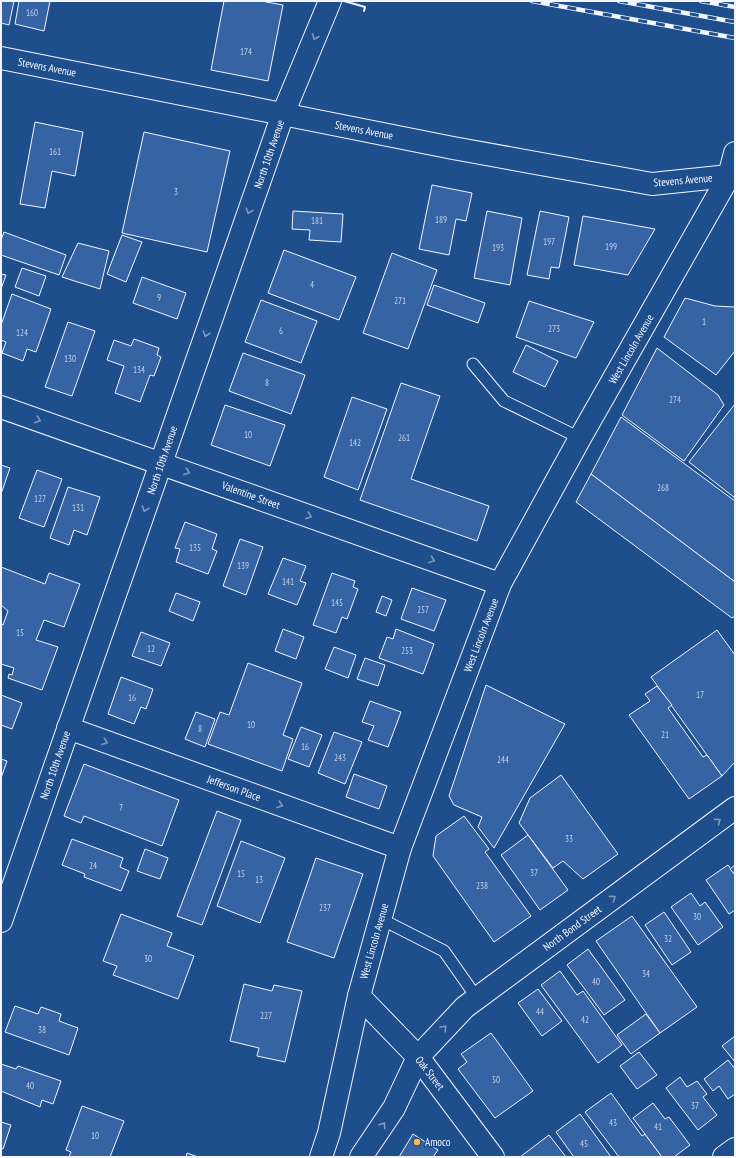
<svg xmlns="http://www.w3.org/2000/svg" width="736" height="1158" font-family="'PT Sans Narrow',sans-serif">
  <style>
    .building { fill: #3563a3; stroke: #f2f6ff }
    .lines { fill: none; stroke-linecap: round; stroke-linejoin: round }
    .service-casing { stroke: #f2f6ff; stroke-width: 13 }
    .minor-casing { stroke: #f2f6ff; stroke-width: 24 }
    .tertiary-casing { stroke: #f2f6ff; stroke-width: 24 }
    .primary-casing { stroke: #f2f6ff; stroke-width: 24 }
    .service { stroke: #1f4e8c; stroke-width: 11 }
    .minor { stroke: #1f4e8c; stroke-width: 22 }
    .tertiary { stroke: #1f4e8c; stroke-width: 22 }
    .primary { stroke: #1f4e8c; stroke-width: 22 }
    .rail-casing { stroke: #f2f6ff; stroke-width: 4.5 }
    .rail { stroke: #1f4e8c; stroke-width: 3; stroke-dasharray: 9; stroke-linecap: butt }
    .wall { stroke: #f2f6ff; stroke-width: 2 }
    .oneway { stroke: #7e9ac0 }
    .poi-dot { fill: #ffb74d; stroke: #1f4e8c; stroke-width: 1.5 }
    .labels { text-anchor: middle; stroke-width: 3; stroke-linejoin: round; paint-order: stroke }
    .number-label { font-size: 9px; fill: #c3d1e8 }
    .street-label { font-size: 11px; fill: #f2f6ff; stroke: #1f4e8c }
    .poi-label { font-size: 11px; fill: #f2f6ff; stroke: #1f4e8c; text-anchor: start }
  </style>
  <rect width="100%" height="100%" fill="#1f4e8c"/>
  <g class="building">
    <path d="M1,1H14L9,25L1,23Z"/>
    <path d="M19,1H50L44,31L15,24Z"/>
    <path d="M224,1H261L283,5L268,81L211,70Z"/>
    <path d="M35,122L83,132L75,176L52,171L45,208L20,204Z"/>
    <path d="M144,132L230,151L207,252L122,233Z"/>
    <path d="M432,185L472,193L466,221L456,219L449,255L419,249Z"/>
    <path d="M293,211L343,214L341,242L309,240L310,230L292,229Z"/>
    <path d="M487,211L522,218L510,285L474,278Z"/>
    <path d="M540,211L569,217L559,268L551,267L549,279L527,275Z"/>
    <path d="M583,216L655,229L628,275L574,265Z"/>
    <path d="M4,232L66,255L59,275L1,255V240Z"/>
    <path d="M122,235L142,242L126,282L107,274Z"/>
    <path d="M78,243L109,251L100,289L62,277Z"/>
    <path d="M284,250L356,277L339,320L268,293Z"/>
    <path d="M392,253L437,270L408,349L363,333Z"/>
    <path d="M22,268L46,276L39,296L15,287Z"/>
    <path d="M1,274L6,275L1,289Z"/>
    <path d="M142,277L186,293L177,319L133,303Z"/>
    <path d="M434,285L485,303L478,323L427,305Z"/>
    <path d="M12,294L51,309L36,352L27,349L23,361L2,353L6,342L1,340V325Z"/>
    <path d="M685,298L715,306L735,307V351L716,375L664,337Z"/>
    <path d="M261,300L317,321L301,363L245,342Z"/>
    <path d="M529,301L594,322L576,358L516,337Z"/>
    <path d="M68,322L95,331L72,396L45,387Z"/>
    <path d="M134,339L159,348L157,355L161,357L154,376L150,375L140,402L115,393L124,366L107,360L114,340L131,346Z"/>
    <path d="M526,345L558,361L545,387L513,372Z"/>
    <path d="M657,348L718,395L724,405L684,461L622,415Z"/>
    <path d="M243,353L305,375L291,414L229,391Z"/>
    <path d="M401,383L440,396L411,479L489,506L477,541L360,500Z"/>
    <path d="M352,397L387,409L358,490L324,477Z"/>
    <path d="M735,404V498L689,462Z"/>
    <path d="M225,405L285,425L270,466L211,445Z"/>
    <path d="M621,417L735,501V582L591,474Z"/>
    <path d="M1,465L10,468L1,494Z"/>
    <path d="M37,470L62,479L44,527L19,518Z"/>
    <path d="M591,474L735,582V616L732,618L576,502Z"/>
    <path d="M68,487L100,497L87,535L74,530L69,545L50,538Z"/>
    <path d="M185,522L217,534L212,549L217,551L208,574L176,562L180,549L175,548Z"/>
    <path d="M240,539L263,547L246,595L223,586Z"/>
    <path d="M283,558L306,566L300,581L306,583L297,605L268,594Z"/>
    <path d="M1,567L45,584L49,573L80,584L64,627L44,620L36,640L58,647L42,690L8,678L9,674L12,675L14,668L1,664V624L3,625L8,611L1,605Z"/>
    <path d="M332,573L355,581L353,587L358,589L347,619L342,617L336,633L313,625Z"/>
    <path d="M412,588L446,600L434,631L401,619Z"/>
    <path d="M176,593L200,602L193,621L169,611Z"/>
    <path d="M382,596L392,600L386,616L376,612Z"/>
    <path d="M283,629L304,637L296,659L275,651Z"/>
    <path d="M396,629L434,644L423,674L379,658L387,637L393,639Z"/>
    <path d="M717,630L735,655V762L722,776L651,677Z"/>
    <path d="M141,632L170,643L161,666L132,656Z"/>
    <path d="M334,647L356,655L348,678L325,669Z"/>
    <path d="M365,658L385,665L378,686L357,679Z"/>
    <path d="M248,663L302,683L283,735L293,739L282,771L208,744L220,712L229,715Z"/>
    <path d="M121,677L153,689L146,709L141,707L134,724L108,714Z"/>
    <path d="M486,685L565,724L494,848L478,827L482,817L454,805L449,796Z"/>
    <path d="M657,686L672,705L668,708L703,757L707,755L722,776L689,799L629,715L650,701L645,694Z"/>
    <path d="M1,695L22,703L12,729L1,725Z"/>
    <path d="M370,701L401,712L388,747L368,740L374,726L362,722Z"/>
    <path d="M196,712L215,719L205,747L185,739Z"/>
    <path d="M301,727L322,735L309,767L288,759Z"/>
    <path d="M334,732L362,742L345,784L318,773Z"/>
    <path d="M1,759L7,761L1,778Z"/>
    <path d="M84,764L179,800L162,846L84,816L81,823L64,816Z"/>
    <path d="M354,774L387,786L379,809L346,797Z"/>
    <path d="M561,775L618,854L583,879L563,861L553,868L519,823L530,798Z"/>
    <path d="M217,811L241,820L202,925L177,916Z"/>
    <path d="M464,816L489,849L485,852L531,916L494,942L433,856L436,836Z"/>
    <path d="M528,835L568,890L540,910L501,855Z"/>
    <path d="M72,839L123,858L120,867L129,871L121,891L84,877L85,874L62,865Z"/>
    <path d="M241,841L285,858L260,923L217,906Z"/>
    <path d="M145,849L168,858L160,879L137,871Z"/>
    <path d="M316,858L363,874L334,958L287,942Z"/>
    <path d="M728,865L735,875V910L729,914L706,880Z"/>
    <path d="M735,865V875L730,869Z"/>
    <path d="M691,893L700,906L705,902L723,927L698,945L671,907Z"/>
    <path d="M664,912L691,952L672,965L645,925Z"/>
    <path d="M121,914L172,933L167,946L194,956L178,999L113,975L117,966L103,961Z"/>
    <path d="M632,916L697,1007L660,1033L596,941Z"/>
    <path d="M588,949L625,1000L604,1015L567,965Z"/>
    <path d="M560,971L577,995L583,991L622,1045L598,1063L541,985Z"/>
    <path d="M244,984L272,991L274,985L302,991L285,1062L257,1056L259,1048L230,1041Z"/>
    <path d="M538,989L562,1021L542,1036L518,1003Z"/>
    <path d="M15,1006L38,1014L41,1007L61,1014L59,1021L78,1028L69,1055L5,1032Z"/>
    <path d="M646,1014L660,1033L631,1054L617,1035Z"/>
    <path d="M491,1033L533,1091L495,1118L458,1069L467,1062L461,1054Z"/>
    <path d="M735,1036V1062L722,1046Z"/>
    <path d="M639,1052L657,1075L637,1089L620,1066Z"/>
    <path d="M728,1060L735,1069V1094L728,1099L719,1086L713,1091L704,1079Z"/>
    <path d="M1,1064L16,1069L18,1066L61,1081L53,1104L42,1100L40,1107L1,1091Z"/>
    <path d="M680,1077L687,1087L697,1081L707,1094L703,1097L717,1115L698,1130L666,1088Z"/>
    <path d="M611,1093L642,1136L645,1134L662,1157H619L585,1112Z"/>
    <path d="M653,1103L665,1119L669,1117L690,1145L674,1157H662L633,1118Z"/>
    <path d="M82,1106L124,1121L110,1157H69L71,1152L66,1150Z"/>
    <path d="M580,1114L611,1157H574L556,1132Z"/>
    <path d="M1,1122L11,1125L3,1149L1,1148Z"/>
    <path d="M413,1134L438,1150L433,1157H399Z"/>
    <path d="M549,1135L566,1157H520Z"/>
    <path d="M187,1153L198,1157H186Z"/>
  </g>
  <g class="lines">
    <defs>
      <g id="service">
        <path d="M473,364L504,401L580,438"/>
        <path d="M381,919L444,951L477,998"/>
      </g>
      <g id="minor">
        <path d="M1,58L453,148L652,184L729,176"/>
        <path d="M1,407L500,584"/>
        <path d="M68,728L400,848"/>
        <path d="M1,921L283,114L330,1"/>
        <path d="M361,1157L394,1108L418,1057L465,1007L735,808"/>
        <path d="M724,1157L735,1149"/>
      </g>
      <path id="tertiary" d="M359,996L418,1057L493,1157"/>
      <path id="primary" d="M321,1157L329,1133L359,996L400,848L500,584L580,438L729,176L735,153"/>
    </defs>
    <use href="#service" class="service-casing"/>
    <use href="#minor" class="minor-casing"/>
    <use href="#tertiary" class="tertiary-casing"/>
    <use href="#primary" class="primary-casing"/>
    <use href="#service" class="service"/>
    <use href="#minor" class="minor"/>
    <use href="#tertiary" class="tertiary"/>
    <use href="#primary" class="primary"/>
    <defs>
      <g id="rail">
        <path d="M532,1L735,38"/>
        <path d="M619,1L735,22"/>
        <path d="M701,1L735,7"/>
      </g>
    </defs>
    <use href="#rail" class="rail-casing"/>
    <use href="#rail" class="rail"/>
    <path class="wall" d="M344,1L365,7L364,11"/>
  </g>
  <defs><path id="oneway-chevron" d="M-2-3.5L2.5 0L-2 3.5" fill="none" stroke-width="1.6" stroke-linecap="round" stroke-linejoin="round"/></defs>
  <g class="oneway">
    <use href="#oneway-chevron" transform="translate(315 37) rotate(113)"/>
    <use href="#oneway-chevron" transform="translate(249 211) rotate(109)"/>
    <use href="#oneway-chevron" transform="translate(206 334) rotate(109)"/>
    <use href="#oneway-chevron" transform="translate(38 420) rotate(20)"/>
    <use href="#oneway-chevron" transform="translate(187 472) rotate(20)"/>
    <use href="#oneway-chevron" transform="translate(145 509) rotate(109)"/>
    <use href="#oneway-chevron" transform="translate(309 516) rotate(20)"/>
    <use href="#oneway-chevron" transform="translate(432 560) rotate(20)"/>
    <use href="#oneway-chevron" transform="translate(105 742) rotate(20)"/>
    <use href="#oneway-chevron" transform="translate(280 805) rotate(20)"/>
    <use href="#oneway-chevron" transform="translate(718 821) rotate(-36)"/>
    <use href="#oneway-chevron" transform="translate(613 898) rotate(-36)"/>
    <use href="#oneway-chevron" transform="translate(444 1028) rotate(-47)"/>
    <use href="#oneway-chevron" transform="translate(383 1125) rotate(-56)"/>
  </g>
  <circle class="poi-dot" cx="417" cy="1142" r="4"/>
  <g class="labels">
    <g class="number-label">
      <text x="32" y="16">160</text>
      <text x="246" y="55">174</text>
      <text x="55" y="155">161</text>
      <text x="176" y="195">3</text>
      <text x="441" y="223">189</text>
      <text x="317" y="224">181</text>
      <text x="549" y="245">197</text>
      <text x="611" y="250">199</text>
      <text x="498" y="251">193</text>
      <text x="312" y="288">4</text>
      <text x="159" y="301">9</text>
      <text x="400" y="304">271</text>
      <text x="704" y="325">1</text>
      <text x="554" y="332">273</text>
      <text x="281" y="334">6</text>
      <text x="22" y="336">124</text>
      <text x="70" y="362">130</text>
      <text x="139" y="373">134</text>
      <text x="267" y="386">8</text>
      <text x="675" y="403">274</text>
      <text x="248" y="438">10</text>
      <text x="404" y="441">261</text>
      <text x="355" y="446">142</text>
      <text x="663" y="491">268</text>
      <text x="40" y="502">127</text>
      <text x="78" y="511">131</text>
      <text x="195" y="551">135</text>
      <text x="243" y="569">139</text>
      <text x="288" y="585">141</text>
      <text x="337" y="606">145</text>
      <text x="423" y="613">257</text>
      <text x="20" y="636">15</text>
      <text x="151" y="652">12</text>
      <text x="407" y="654">253</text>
      <text x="700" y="698">17</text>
      <text x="132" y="701">16</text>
      <text x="251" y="728">10</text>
      <text x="200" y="732">8</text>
      <text x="665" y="738">21</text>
      <text x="305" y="750">16</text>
      <text x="340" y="761">243</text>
      <text x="503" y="763">244</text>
      <text x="121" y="811">7</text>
      <text x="569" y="842">33</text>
      <text x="93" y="869">24</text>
      <text x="534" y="876">37</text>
      <text x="241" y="877">15</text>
      <text x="259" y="883">13</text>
      <text x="482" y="889">238</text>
      <text x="325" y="911">237</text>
      <text x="697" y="920">30</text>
      <text x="668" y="942">32</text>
      <text x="148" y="962">30</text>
      <text x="646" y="977">34</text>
      <text x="596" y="985">40</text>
      <text x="540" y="1015">44</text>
      <text x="266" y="1019">227</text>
      <text x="585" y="1023">42</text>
      <text x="42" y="1033">38</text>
      <text x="496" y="1083">50</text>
      <text x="30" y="1089">40</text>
      <text x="695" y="1109">37</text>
      <text x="613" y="1126">43</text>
      <text x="658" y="1130">41</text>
      <text x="95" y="1139">10</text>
      <text x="584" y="1147">45</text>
    </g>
    <g class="street-label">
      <text transform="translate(47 67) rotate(11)" y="4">Stevens Avenue</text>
      <text transform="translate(364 130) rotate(11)" y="4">Stevens Avenue</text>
      <text transform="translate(269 154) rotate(-71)" y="4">North 10th Avenue</text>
      <text transform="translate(683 180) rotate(-5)" y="4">Stevens Avenue</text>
      <text transform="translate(631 349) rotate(-60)" y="4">West Lincoln Avenue</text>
      <text transform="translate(162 460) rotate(-71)" y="4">North 10th Avenue</text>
      <text transform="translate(251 495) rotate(20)" y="4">Valentine Street</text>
      <text transform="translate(481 635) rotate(-69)" y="4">West Lincoln Avenue</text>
      <text transform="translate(55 765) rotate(-71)" y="4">North 10th Avenue</text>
      <text transform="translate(234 788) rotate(20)" y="4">Jefferson Place</text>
      <text transform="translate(572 928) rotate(-36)" y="4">North Bond Street</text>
      <text transform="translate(374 941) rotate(-74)" y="4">West Lincoln Avenue</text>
      <text transform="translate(430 1073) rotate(52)" y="4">Oak Street</text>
    </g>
    <g class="poi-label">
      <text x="425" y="1146">Amoco</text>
    </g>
  </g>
  <rect width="736" height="1158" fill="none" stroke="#f2f6ff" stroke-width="4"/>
</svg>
